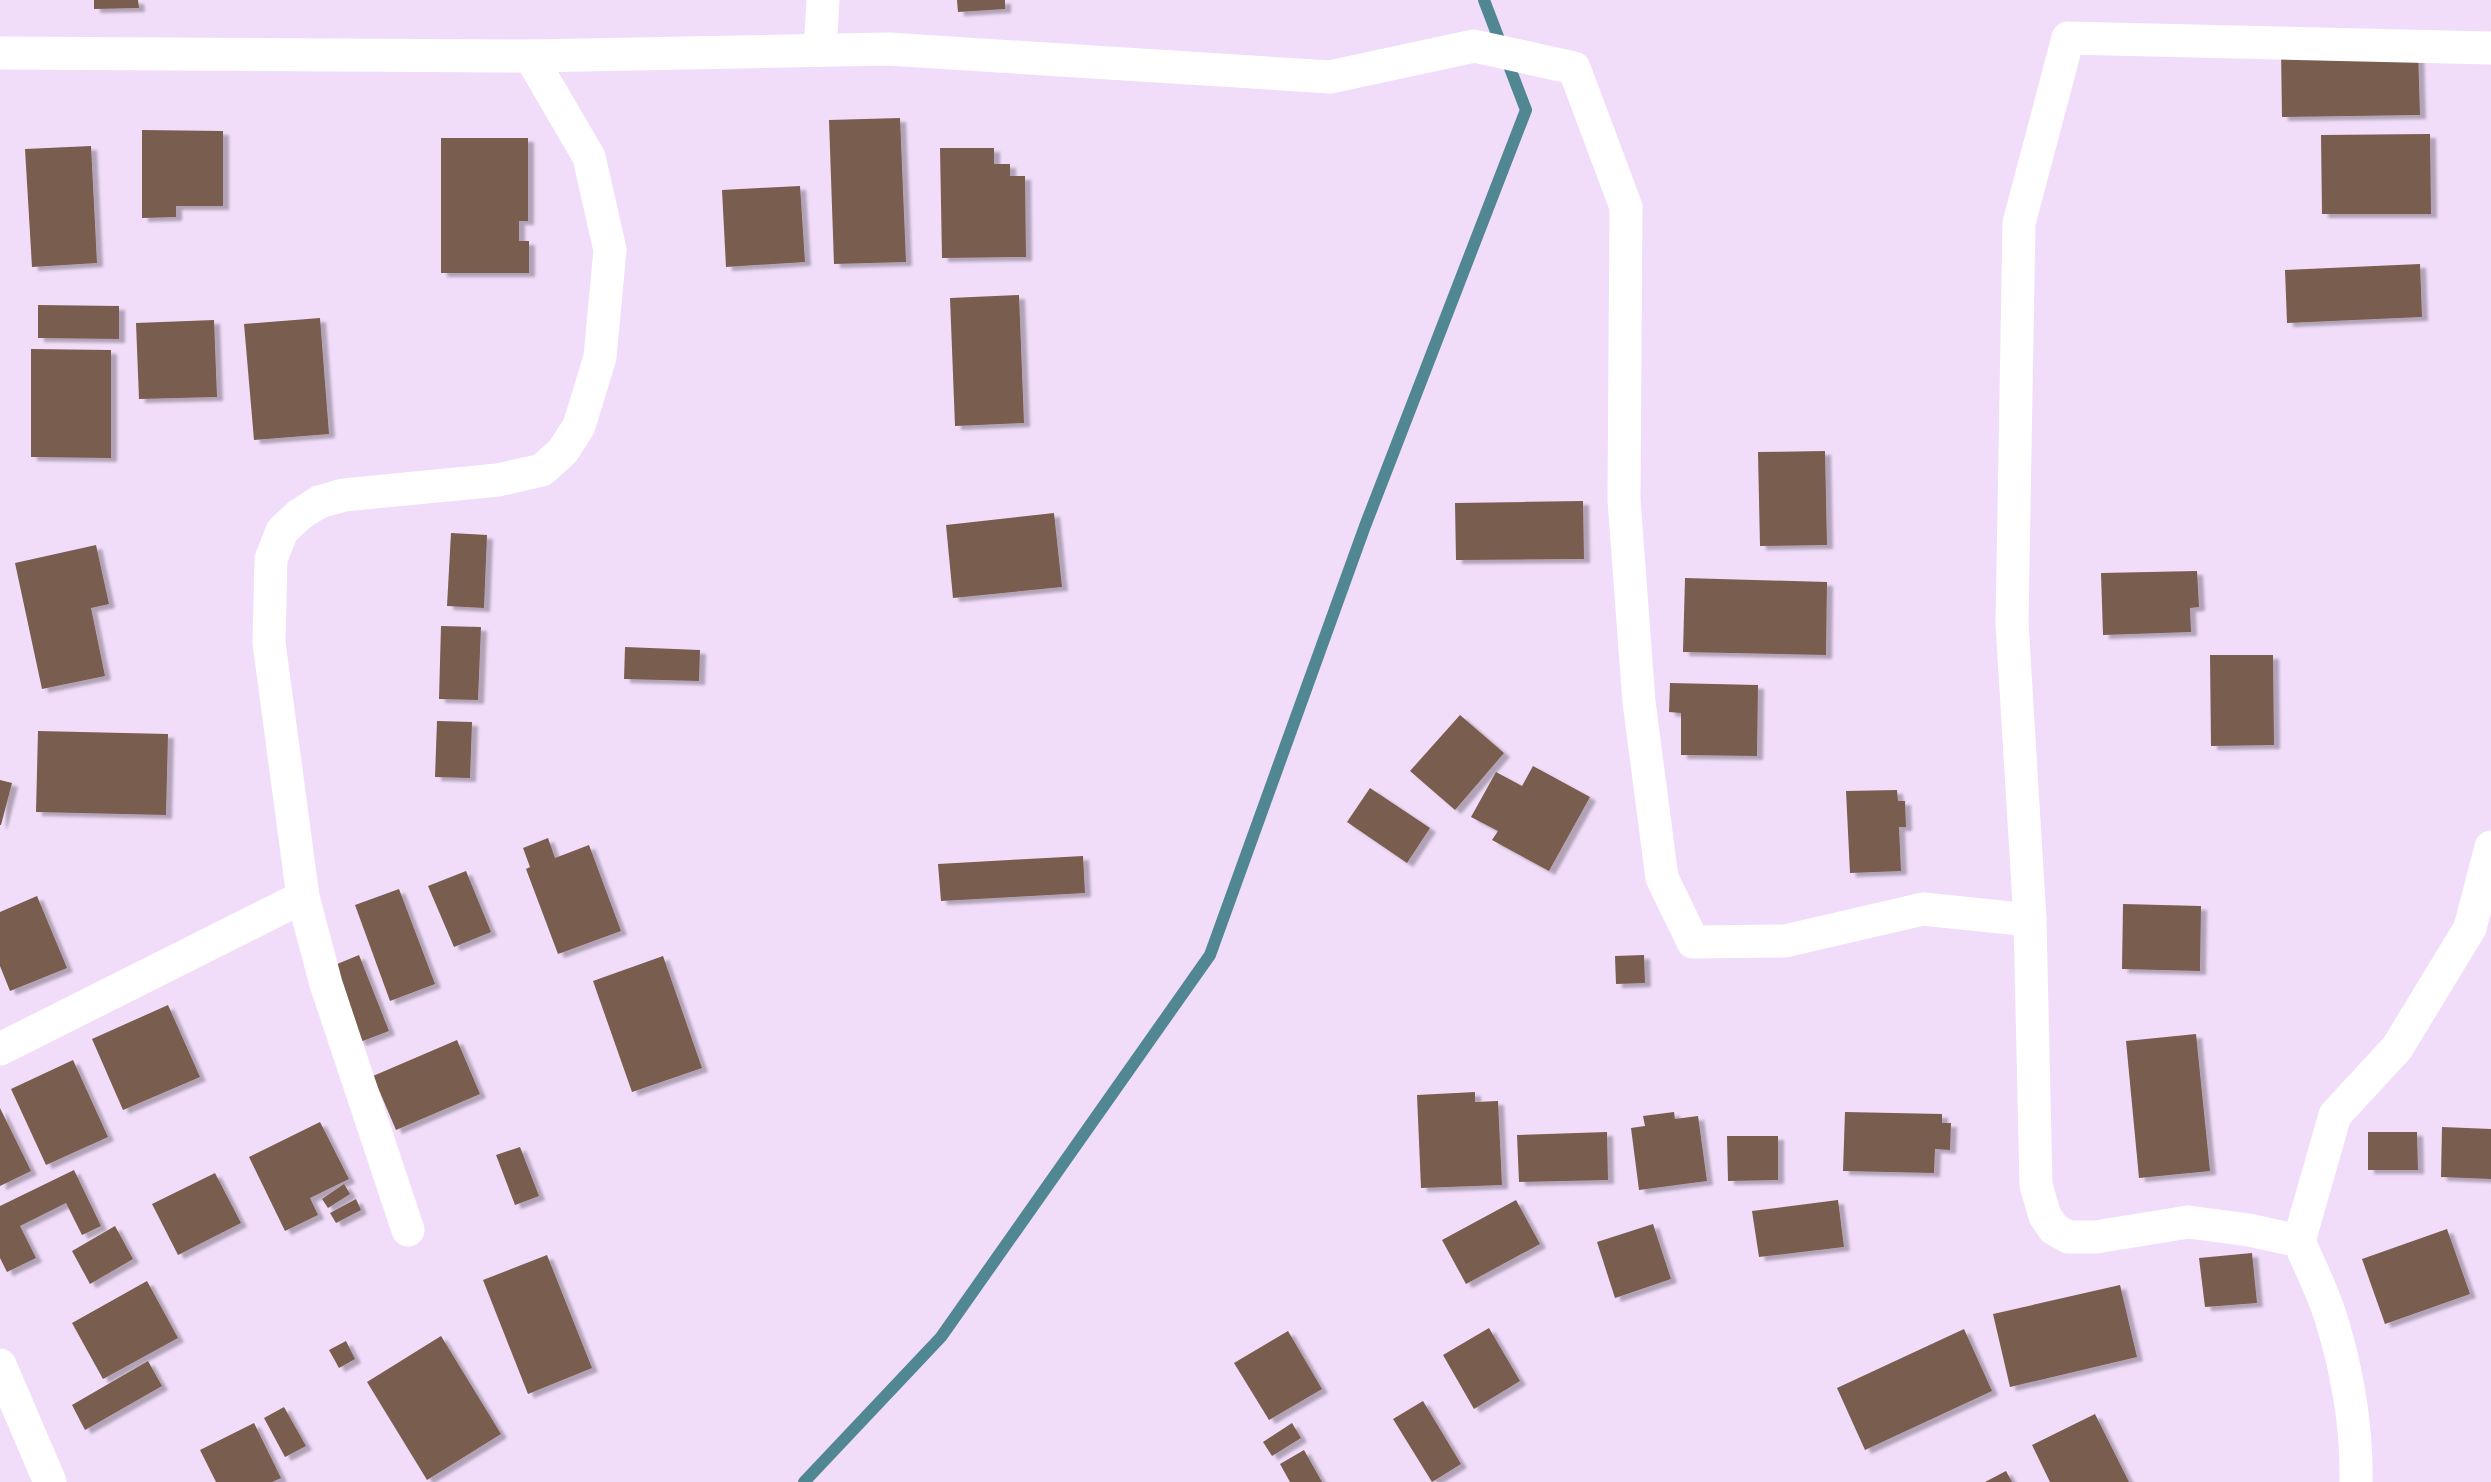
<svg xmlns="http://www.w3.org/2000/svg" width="2491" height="1482" font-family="'IBM Plex Serif',serif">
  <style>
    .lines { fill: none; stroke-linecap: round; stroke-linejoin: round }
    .stream { stroke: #508793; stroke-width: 12 }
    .building { fill: #795d4f; filter: url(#shadow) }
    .minor { stroke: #fff; stroke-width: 33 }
  </style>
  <defs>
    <filter id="shadow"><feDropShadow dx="6" dy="4" stdDeviation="1.5" flood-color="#0004"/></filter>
  </defs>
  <rect width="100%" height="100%" fill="#f1ddf9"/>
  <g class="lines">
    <path class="stream" d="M804,1482L941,1337L1210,955L1365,526L1526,110L1484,0"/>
  </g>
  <g class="building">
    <path d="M94,0H138L139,8L94,9Z"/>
    <path d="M957,0H1005V9L958,12Z"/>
    <path d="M2418,48L2420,115L2282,117L2281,51Z"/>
    <path d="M900,118L906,262L834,264L829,120Z"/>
    <path d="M142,130L223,131V206H176V217L142,218Z"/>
    <path d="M2430,134L2431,214H2322L2321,135Z"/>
    <path d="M441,138H528V221H519V241H529V273H441Z"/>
    <path d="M91,146L97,263L32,267L25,149Z"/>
    <path d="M940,148H994V164H1010V176H1025L1026,257L942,258Z"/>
    <path d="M800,186L805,262L726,267L722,190Z"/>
    <path d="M2420,264L2422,317L2287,323L2285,270Z"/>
    <path d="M1019,295L1024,423L955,426L950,298Z"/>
    <path d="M38,305L119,306V339L38,338Z"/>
    <path d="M320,318L329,434L254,440L244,324Z"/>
    <path d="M214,320L217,397L139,399L136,323Z"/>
    <path d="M31,349L111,350V458L31,457Z"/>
    <path d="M1825,451L1827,545L1760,546L1758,452Z"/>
    <path d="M1583,501L1584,559L1456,560L1455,503Z"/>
    <path d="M1054,513L1062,587L953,598L946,525Z"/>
    <path d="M451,533L487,535L484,608L447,606Z"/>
    <path d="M96,545L109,604L91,608L105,676L42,689L15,563Z"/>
    <path d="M2197,571L2199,607L2190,608L2191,632L2103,635L2101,573Z"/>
    <path d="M1685,578L1827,582L1826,655L1683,652Z"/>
    <path d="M441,626L481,627L478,700L439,699Z"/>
    <path d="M625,647L700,650L699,681L624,679Z"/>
    <path d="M2210,655H2273L2274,745L2211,746Z"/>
    <path d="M1670,683L1758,685L1757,756L1681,755V713L1669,712Z"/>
    <path d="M1460,715L1504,753L1455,810L1410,771Z"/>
    <path d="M437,721L472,722L470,778L435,777Z"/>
    <path d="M38,731L168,734L166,815L36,812Z"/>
    <path d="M1533,766L1590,797L1549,871L1492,840L1498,831L1471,817L1496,772L1522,786Z"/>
    <path d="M0,780L12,783L1,825H0Z"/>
    <path d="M1370,788L1430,828L1407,863L1347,822Z"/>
    <path d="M1897,790L1898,801H1905L1906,827H1899L1901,871L1850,873L1846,791Z"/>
    <path d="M548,838L555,858L589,845L621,931L558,954L526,869L530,867L523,848Z"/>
    <path d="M1083,856L1085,893L941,901L938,864Z"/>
    <path d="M466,871L491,932L454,947L428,886Z"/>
    <path d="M399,889L435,984L390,1001L355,905Z"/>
    <path d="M37,896L67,968L10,991L0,966V912Z"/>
    <path d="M2123,904L2201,906L2200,971L2122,969Z"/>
    <path d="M359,955L389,1031L360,1042L330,967Z"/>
    <path d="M1644,955L1645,983L1616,984L1615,956Z"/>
    <path d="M663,956L702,1068L632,1092L593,981Z"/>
    <path d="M168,1005L200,1077L123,1110L92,1039Z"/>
    <path d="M2196,1034L2210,1171L2139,1178L2126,1041Z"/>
    <path d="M457,1040L480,1094L396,1130L373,1076Z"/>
    <path d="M73,1060L108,1137L46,1165L11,1089Z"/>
    <path d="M1475,1092V1102L1498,1101L1502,1185L1421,1188L1417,1095Z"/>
    <path d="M0,1108L31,1171L0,1186Z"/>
    <path d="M1674,1112L1675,1119L1698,1116L1707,1181L1639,1190L1631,1128L1645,1126L1643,1116Z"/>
    <path d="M1845,1112L1942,1114V1123H1951L1950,1150L1935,1149L1934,1173L1843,1171Z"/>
    <path d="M320,1122L349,1179L310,1198L318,1215L285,1231L249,1157Z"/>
    <path d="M2442,1127L2491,1129V1179L2441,1177Z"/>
    <path d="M1607,1132L1608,1180L1519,1182L1517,1135Z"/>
    <path d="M2368,1132H2417L2418,1170H2368Z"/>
    <path d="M1727,1136H1778V1180L1728,1181Z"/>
    <path d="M520,1147L539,1196L515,1205L496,1155Z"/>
    <path d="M74,1170L101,1226L82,1235L66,1203L20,1226L36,1258L7,1272L0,1258V1206Z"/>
    <path d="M215,1173L241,1223L178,1255L152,1204Z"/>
    <path d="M344,1184L350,1194L328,1208L322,1199Z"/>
    <path d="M356,1199L361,1210L336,1223L330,1213Z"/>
    <path d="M1516,1200L1540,1244L1466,1284L1442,1240Z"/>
    <path d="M1838,1200L1844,1247L1759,1257L1752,1211Z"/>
    <path d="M1653,1224L1671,1279L1615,1298L1597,1242Z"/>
    <path d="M115,1226L133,1259L90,1284L72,1251Z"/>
    <path d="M2447,1229L2470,1294L2385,1324L2362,1259Z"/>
    <path d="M2252,1253L2257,1303L2205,1307L2199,1258Z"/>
    <path d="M547,1255L592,1368L528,1394L483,1280Z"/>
    <path d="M147,1281L178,1338L103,1379L72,1323Z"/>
    <path d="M2120,1285L2137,1357L2010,1387L1993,1314Z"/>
    <path d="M1489,1328L1520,1381L1474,1409L1443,1355Z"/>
    <path d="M1964,1329L1992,1391L1865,1450L1837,1388Z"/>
    <path d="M1288,1331L1322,1389L1269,1420L1234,1363Z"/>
    <path d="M441,1336L501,1434L427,1480L367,1382Z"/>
    <path d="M346,1341L355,1359L339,1368L329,1350Z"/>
    <path d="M148,1361L162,1386L85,1430L72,1405Z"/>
    <path d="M1423,1401L1461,1464L1432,1482L1393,1419Z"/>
    <path d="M284,1407L306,1446L285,1457L264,1418Z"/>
    <path d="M2095,1414L2129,1482H2050L2032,1445Z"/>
    <path d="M254,1423L281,1478L272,1482H216L200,1450Z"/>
    <path d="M1292,1423L1301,1438L1272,1456L1263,1442Z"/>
    <path d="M1304,1450L1322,1482H1290L1280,1464Z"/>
    <path d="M2006,1471L2012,1482H1985Z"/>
  </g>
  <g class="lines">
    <g class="minor">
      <path d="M820,50L823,0"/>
      <path d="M0,53L530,56L888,49L1330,77L1474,46L1574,68L1626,207L1624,500L1639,702L1662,878L1693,942L1785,941L1923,909L2030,920"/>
      <path d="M0,1049L303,897"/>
      <path d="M408,1230L326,984L303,897L269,643L271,559L282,531L299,515L319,502L344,495L498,480L542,470L563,451L579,426L600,357L610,250L589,157L530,56"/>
      <path d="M2299,1241L2335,1115L2397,1048L2470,928L2491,847"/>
      <path d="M0,1365L50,1482"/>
      <path d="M2356,1482C2357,1428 2347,1370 2331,1318C2323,1292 2310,1267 2299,1241L2249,1230L2188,1222L2096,1237H2068L2054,1229L2045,1216L2036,1185L2030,920L2012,623L2019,223L2068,38L2491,48"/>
    </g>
  </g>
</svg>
